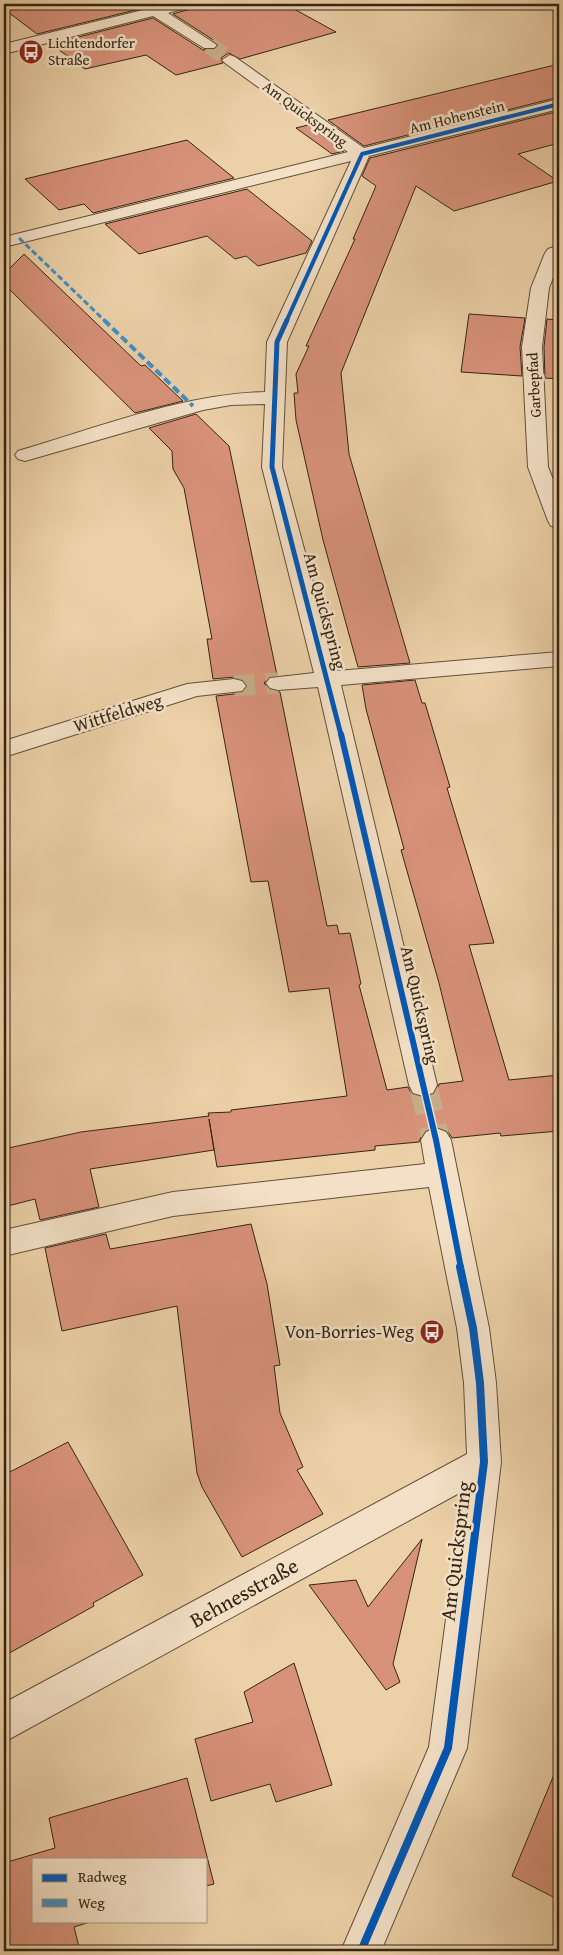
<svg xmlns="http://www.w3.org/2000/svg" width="563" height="1955" font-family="'Gentium Book Plus',serif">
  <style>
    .building { fill: #d8927a; stroke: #332514 }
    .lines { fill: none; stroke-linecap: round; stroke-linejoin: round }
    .minor-tunnel-far2 { stroke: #c7ae8a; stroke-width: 17; stroke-dasharray: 17 8; stroke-linecap: butt }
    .minor-tunnel-far1 { stroke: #c7ae8a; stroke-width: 21; stroke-dasharray: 21 11; stroke-linecap: butt }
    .minor-tunnel { stroke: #c7ae8a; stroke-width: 28; stroke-dasharray: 28 14; stroke-linecap: butt }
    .minor-casing { stroke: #615039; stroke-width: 2 }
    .minor { fill: #f3e0c6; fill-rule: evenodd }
    .quiet-far1 { stroke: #3d8fc8; stroke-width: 3; stroke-dasharray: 6 3; stroke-linecap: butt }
    .quiet { stroke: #3d8fc8; stroke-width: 4; stroke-dasharray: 8 4; stroke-linecap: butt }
    .cycleway-far3-casing { stroke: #f3e0c6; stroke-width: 5.5 }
    .cycleway-far2-casing { stroke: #f3e0c6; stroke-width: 8 }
    .cycleway-far1-casing { stroke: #f3e0c6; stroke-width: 9 }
    .cycleway-casing { stroke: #f3e0c6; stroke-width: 11 }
    .cycleway-far3 { stroke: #0057b8; stroke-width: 4 }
    .cycleway-far2 { stroke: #0057b8; stroke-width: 5 }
    .cycleway-far1 { stroke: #0057b8; stroke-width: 6 }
    .cycleway { stroke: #0057b8; stroke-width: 8 }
    .labels { text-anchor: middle; stroke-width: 5; stroke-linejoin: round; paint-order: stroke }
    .far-poi-label { font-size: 15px; fill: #332514; stroke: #f3e0c6; text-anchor: start }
    .far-street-label { font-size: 15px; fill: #332514; stroke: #f3e0c6 }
    .street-label { font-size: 18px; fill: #332514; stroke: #f3e0c6 }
    .poi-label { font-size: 18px; fill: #332514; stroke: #f3e0c6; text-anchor: end }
    .near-street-label { font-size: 21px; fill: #332514; stroke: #f3e0c6 }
  </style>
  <rect width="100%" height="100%" fill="#ecd0a7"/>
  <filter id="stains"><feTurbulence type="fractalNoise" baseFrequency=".004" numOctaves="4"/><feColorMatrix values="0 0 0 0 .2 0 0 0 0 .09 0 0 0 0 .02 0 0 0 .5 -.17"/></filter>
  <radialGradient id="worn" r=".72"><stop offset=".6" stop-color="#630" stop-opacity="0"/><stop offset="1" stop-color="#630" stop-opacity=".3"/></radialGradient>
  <g class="building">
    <path d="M4,4H139L140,9L37,34L4,9Z"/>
    <path d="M194,4H285L336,32L240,59L229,53L221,58L223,63L176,75L146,55L85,69L51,44L153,18L203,50L215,49L218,43L173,14L190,9Z"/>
    <path d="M559,64V97L364,146L328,120Z"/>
    <path d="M559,111V143L518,154L558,181L454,211L416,186L341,373L349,454L410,663L358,667L323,540L296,420L294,393H298L296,374L309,346H306L355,239H353L376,186L362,176L370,158Z"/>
    <path d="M308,125L344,151L332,154L296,128Z"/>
    <path d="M187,140L234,178L93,213L84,204L59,210L25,179Z"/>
    <path d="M247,189L312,241L306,253L258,266L246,256L235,259L207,236L139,254L105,224Z"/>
    <path d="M24,254L141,366L145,365L183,401L135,413L4,284V274Z"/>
    <path d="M469,314L525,318L520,347L522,376L461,372Z"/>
    <path d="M547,319L559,320V379L545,378L544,347Z"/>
    <path d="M196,414L229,446L277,675L269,677L264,683L270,690L280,692L327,926L337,925L339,934L350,933L361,984L359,985L387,1090L408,1087L412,1095L424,1098L435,1094L439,1084L463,1081L439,983L401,850L404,849L366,709L362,685L415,680L422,703H425L450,787L447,788L494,943L469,945L509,1080L559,1075V1131L501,1136L500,1133L452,1138L447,1130L435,1126L424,1131L419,1142L375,1146V1150L217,1167L209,1119L214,1150L90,1169L99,1207L40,1220L35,1199L4,1207V1149L81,1132L209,1116L208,1113L231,1112V1110L347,1096L329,988L289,992L268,881L251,882L216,696L242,693L248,686L243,680L234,677L213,679L207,639H212L184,488L173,469L172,451L149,428Z"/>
    <path d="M251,1224L267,1284L280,1365L274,1366L280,1413L303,1467L297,1470L323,1514L242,1557L202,1487L197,1473L177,1306L62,1331L45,1248L106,1234L110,1249Z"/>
    <path d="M68,1442L143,1575L93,1603L94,1606L4,1656V1475Z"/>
    <path d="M422,1539L393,1664L400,1682L386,1690L309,1585L356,1580L368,1607Z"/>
    <path d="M294,1663L332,1785L276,1802L270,1784L211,1801L195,1739L253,1722L244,1692Z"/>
    <path d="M558,1765H559V1900L512,1876Z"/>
    <path d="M187,1778L214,1884L206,1886V1859H34V1921H93L74,1927L80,1951H4V1863L55,1848L49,1818Z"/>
  </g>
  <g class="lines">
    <path class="minor-tunnel-far2" d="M209,45L230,60"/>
    <path class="minor-tunnel-far1" d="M234,686L278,683"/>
    <path class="minor-tunnel" d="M423,1085L436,1140"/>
    <defs>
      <g id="minor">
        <path d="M141,4H154L158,6L168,4H192L190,7L168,13L217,45L214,48H204L153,16L4,54V44L143,10L140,6Z"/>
        <path d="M230,55L235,57L364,148L559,99V109L369,156L287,342L282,467L337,671L559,652V666L341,685L437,1085L433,1093L423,1096L413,1093L409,1085L318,687L278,690L270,688L266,683L270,678L314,673L262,467L265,404L231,405L203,410L25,461L18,459L15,455L18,451C97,428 183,394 265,392L267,342L351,161L4,247V237L348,152L225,63L222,60Z"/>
        <path d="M559,245V262L549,288L542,347L548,467L559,494V527L551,526L548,521L528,467L522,347L531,288L545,253L548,249Z"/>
        <path d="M234,679L242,681L246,686L242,691L197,696L4,757V741L187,684Z"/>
        <path d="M436,1128L446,1132L451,1140L489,1328L496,1383L501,1462L467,1748L381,1951H341L429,1747L463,1491L4,1742V1703L467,1454L464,1383L457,1328L429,1187L173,1216L4,1256V1230L173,1192L425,1164L421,1140L426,1132Z"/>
      </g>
    </defs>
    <use href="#minor" class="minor-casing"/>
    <use href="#minor" class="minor"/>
    <path class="quiet-far1" d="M19,238L106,322"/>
    <path class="quiet" d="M104,320L193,406"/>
    <defs>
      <path id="cycleway-far3" d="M286,322L362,154L559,104"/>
      <path id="cycleway-far2" d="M287,320L277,342L272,467L341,735"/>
      <path id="cycleway-far1" d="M341,734L436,1140L461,1268"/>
      <path id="cycleway" d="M361,1951L448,1748L484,1462L480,1383L473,1328L460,1267"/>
    </defs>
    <use href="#cycleway-far3" class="cycleway-far3-casing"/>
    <use href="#cycleway-far2" class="cycleway-far2-casing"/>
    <use href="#cycleway-far1" class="cycleway-far1-casing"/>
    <use href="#cycleway" class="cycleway-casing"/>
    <use href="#cycleway-far3" class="cycleway-far3"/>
    <use href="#cycleway-far2" class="cycleway-far2"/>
    <use href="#cycleway-far1" class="cycleway-far1"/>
    <use href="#cycleway" class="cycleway"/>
  </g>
  <defs>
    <symbol id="bus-disc" viewBox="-11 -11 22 22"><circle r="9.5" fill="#8f2418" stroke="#f3e0c6"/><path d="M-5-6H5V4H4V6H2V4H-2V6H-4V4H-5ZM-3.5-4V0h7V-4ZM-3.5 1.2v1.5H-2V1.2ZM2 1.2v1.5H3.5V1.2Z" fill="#fff"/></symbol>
  </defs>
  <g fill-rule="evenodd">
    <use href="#bus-disc" x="17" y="38" width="28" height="28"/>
    <use href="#bus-disc" x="418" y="1318" width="28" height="28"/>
  </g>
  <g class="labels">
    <g class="far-poi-label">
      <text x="48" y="48">Lichtendorfer<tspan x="48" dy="17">Straße</tspan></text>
    </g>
    <g class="far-street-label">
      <text transform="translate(305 114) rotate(36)" y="5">Am Quickspring</text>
      <text transform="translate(457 117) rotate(-14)" y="5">Am Hohenstein</text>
      <text transform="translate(534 385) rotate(-93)" y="5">Garbepfad</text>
    </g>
    <g class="street-label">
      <text transform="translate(325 611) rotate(75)" y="6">Am Quickspring</text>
      <text transform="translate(118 713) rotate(-17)" y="6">Wittfeldweg</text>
      <text transform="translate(420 1005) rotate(77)" y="6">Am Quickspring</text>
    </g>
    <g class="poi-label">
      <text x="414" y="1338">Von-Borries-Weg</text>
    </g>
    <g class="near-street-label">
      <text transform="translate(456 1551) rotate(-83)" y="7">Am Quickspring</text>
      <text transform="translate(244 1593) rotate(-29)" y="7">Behnesstraße</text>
    </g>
  </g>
  <rect width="563" height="1955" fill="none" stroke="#ecd0a7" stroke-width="20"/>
  <rect x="5" y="5" width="553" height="1945" fill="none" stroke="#332514" stroke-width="2.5"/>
  <rect x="10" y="10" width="543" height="1935" fill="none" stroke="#332514"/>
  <rect x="32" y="1858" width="175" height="65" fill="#f3e0c6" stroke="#a6957f"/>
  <rect x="42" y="1874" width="25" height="8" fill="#0057b8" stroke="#a6957f"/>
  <text x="78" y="1882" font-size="15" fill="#332514">Radweg</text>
  <rect x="42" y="1899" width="25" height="8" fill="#3d8fc8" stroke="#a6957f"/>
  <text x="78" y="1908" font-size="15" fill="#332514">Weg</text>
  <rect width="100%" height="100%" filter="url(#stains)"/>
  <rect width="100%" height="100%" fill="url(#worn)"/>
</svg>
